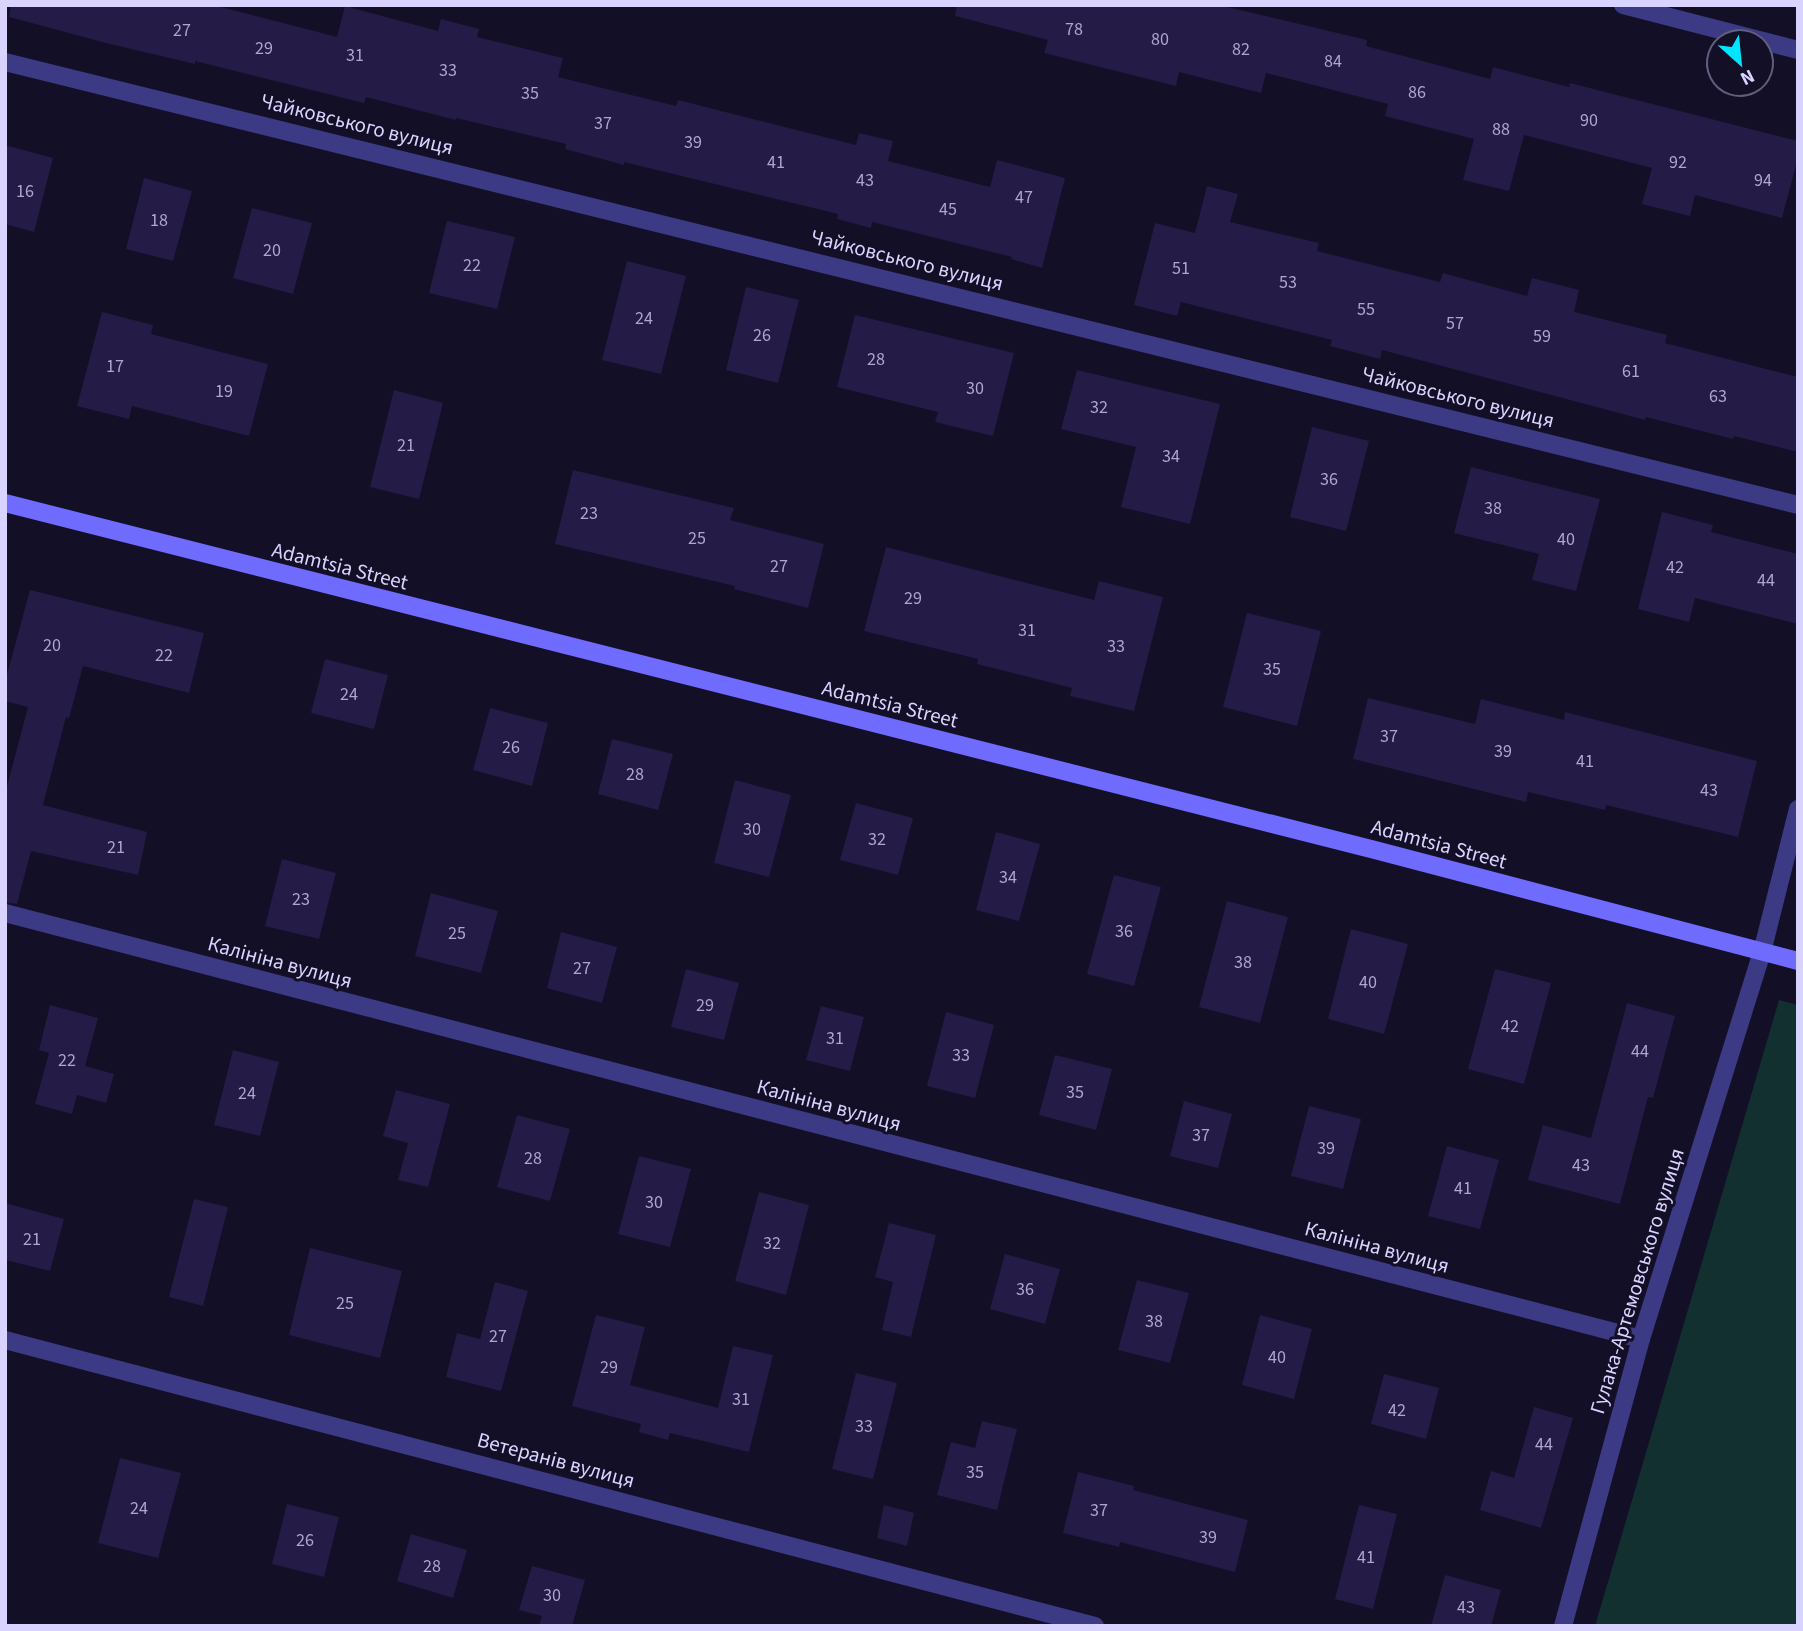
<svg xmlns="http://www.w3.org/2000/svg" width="1803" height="1631" font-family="'Source Sans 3',sans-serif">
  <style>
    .park { fill: #12302f }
    .building { fill: #241b47 }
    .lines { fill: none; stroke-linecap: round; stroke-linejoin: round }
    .street { stroke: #3d3a85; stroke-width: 18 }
    .secondary { stroke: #6f6bff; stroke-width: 18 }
    .labels { text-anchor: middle; stroke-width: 6; stroke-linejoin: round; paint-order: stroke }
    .number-label { font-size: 18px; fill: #aca6d1 }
    .street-label { font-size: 21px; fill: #d9d4ff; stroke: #130f26 }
  </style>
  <rect width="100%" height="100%" fill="#130f26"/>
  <path class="park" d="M1779,1000L1798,1005V1626H1595Z"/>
  <g class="building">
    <path d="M11,5H213L337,37L345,6L438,31L441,19L479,29L477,37L563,58L558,77L676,106L678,100L856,145L859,133L893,141L888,161L990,187L997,160L1065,178L1042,268L1011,259L1012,257L872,222L871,228L837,219L838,214L624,162V165L565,149L566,144L456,118V120L366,97L364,103L195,61V64L106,43L9,17Z"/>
    <path d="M957,5H1219L1367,40L1366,46L1490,79L1493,67L1569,87L1570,83L1798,141V157L1782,218L1695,195L1690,216L1642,204L1652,168L1524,135L1509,191L1463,180L1474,139L1385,116L1388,104L1266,73L1261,93L1179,72L1176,86L1044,53L1048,40L955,16Z"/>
    <path d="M5,145L53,158L34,232L5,224Z"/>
    <path d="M144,178L192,191L173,261L126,249Z"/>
    <path d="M1207,186L1238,194L1230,222L1319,243L1317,251L1440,282L1443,273L1527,296L1532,278L1579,290L1574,312L1667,335L1665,343L1798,377V452L1734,436L1733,439L1646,417L1645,420L1382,350L1380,359L1330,346L1332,340L1181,302L1177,316L1134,305L1155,223L1195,233Z"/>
    <path d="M252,208L312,223L293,294L233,278Z"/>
    <path d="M447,221L515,237L497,309L429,293Z"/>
    <path d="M627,261L686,276L661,374L602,360Z"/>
    <path d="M746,287L799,300L778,383L726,370Z"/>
    <path d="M102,312L153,325L151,334L268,364L249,436L132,406L129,419L77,406Z"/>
    <path d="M855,315L1014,353L993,436L935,422L938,412L837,387Z"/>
    <path d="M1077,370L1220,404L1190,524L1121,507L1136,447L1061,429Z"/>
    <path d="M394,390L443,403L419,499L370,487Z"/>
    <path d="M1312,427L1369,441L1346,531L1290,517Z"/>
    <path d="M1471,467L1600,499L1576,591L1532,580L1539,554L1454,533Z"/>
    <path d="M573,470L734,508L730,520L824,544L808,608L734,589L735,586L555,544Z"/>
    <path d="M1662,512L1713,525L1711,532L1798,554V624L1695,598L1689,622L1638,609Z"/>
    <path d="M886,547L1094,600L1099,581L1163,597L1134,711L1070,696L1072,688L977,664L978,659L864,631Z"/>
    <path d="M30,590L204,633L189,693L83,666L69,718L66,717L43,805L147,832L138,875L31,851L17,904L5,902V794L28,707L5,701V682Z"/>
    <path d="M1247,613L1321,631L1297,726L1223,707Z"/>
    <path d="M325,659L388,675L374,729L311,713Z"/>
    <path d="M1368,698L1475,724L1481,699L1564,720L1565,712L1757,761L1738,837L1606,805L1605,810L1528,792L1526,802L1353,759Z"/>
    <path d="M490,708L548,723L532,786L473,770Z"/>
    <path d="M612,739L673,754L658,810L598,794Z"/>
    <path d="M735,780L791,795L769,877L714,863Z"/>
    <path d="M856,803L913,818L898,875L840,860Z"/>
    <path d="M996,832L1040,844L1019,921L976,910Z"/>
    <path d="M282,859L336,873L319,939L265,926Z"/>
    <path d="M1114,875L1161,887L1134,986L1087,974Z"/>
    <path d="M431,893L498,911L481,973L415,956Z"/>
    <path d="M1227,901L1288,917L1260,1023L1199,1007Z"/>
    <path d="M1351,929L1408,944L1384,1034L1328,1019Z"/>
    <path d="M561,932L617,947L602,1003L547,988Z"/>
    <path d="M686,969L739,983L724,1040L671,1027Z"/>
    <path d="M1495,969L1551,983L1524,1084L1468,1069Z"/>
    <path d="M1627,1003L1675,1016L1653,1098L1648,1097L1620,1204L1528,1180L1543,1125L1591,1138Z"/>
    <path d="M50,1005L98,1018L85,1066L114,1074L106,1103L77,1095L72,1114L35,1104L49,1053L39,1050Z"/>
    <path d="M821,1006L864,1017L850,1071L806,1060Z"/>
    <path d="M946,1012L994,1025L975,1098L927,1086Z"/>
    <path d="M233,1050L279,1062L260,1136L214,1125Z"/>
    <path d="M1055,1055L1112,1069L1096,1130L1039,1115Z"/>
    <path d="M396,1090L450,1104L428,1187L398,1180L408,1143L383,1136Z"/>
    <path d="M1184,1101L1232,1114L1218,1168L1170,1156Z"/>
    <path d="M1309,1106L1361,1119L1343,1189L1291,1176Z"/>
    <path d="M517,1115L570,1129L550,1201L497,1187Z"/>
    <path d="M1447,1146L1499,1160L1480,1229L1428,1216Z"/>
    <path d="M639,1156L691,1169L670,1247L618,1234Z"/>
    <path d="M759,1192L809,1205L786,1295L735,1281Z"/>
    <path d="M194,1199L228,1207L203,1306L169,1297Z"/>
    <path d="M5,1203L64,1219L50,1271L5,1260Z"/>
    <path d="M889,1223L936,1235L911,1337L882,1330L893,1282L875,1277Z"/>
    <path d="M310,1248L402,1271L380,1358L289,1335Z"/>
    <path d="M1005,1254L1060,1269L1045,1324L990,1309Z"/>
    <path d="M1137,1280L1189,1293L1170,1363L1118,1350Z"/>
    <path d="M495,1282L528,1291L501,1391L446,1377L457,1333L480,1339Z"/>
    <path d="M596,1315L645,1327L630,1385L718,1408L733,1346L773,1355L749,1452L670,1433L668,1440L639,1432L641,1424L572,1406Z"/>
    <path d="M1260,1315L1312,1329L1294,1399L1242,1385Z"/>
    <path d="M856,1373L897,1383L873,1479L832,1469Z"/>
    <path d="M1384,1374L1439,1388L1426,1439L1371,1424Z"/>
    <path d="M1534,1407L1573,1418L1541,1528L1480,1510L1491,1471L1514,1478Z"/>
    <path d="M982,1421L1017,1429L997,1510L937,1495L951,1442L975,1448Z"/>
    <path d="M120,1458L181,1473L158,1558L98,1543Z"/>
    <path d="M1078,1472L1134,1486L1133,1490L1248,1520L1235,1572L1120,1542L1119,1547L1063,1533Z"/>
    <path d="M287,1504L339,1517L324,1577L272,1564Z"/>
    <path d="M884,1505L914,1513L907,1546L877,1538Z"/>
    <path d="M1359,1505L1397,1514L1373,1609L1335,1599Z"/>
    <path d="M411,1534L467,1550L453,1598L397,1581Z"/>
    <path d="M532,1566L585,1580L572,1626H539L542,1616L519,1610Z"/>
    <path d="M1445,1575L1501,1590L1491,1626H1431Z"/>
  </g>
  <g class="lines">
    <g class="street">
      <path d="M1623,5L1798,50"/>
      <path d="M5,62L1798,505"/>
      <path d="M5,913L1641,1339"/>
      <path d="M5,1340L1095,1626"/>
      <path d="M1563,1626L1641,1339L1762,952L1798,809"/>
    </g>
    <path class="secondary" d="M5,503L1375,850L1798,961"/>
  </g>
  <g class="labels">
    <g class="number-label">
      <text x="1074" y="35">78</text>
      <text x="182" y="36">27</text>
      <text x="1160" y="45">80</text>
      <text x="264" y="54">29</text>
      <text x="1241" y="55">82</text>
      <text x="355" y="61">31</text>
      <text x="1333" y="67">84</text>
      <text x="448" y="76">33</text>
      <text x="1417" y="98">86</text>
      <text x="530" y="99">35</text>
      <text x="1589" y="126">90</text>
      <text x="603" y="129">37</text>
      <text x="1501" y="135">88</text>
      <text x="693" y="148">39</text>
      <text x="776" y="168">41</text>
      <text x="1678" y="168">92</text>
      <text x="865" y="186">43</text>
      <text x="1763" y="186">94</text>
      <text x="25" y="197">16</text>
      <text x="1024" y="203">47</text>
      <text x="948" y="215">45</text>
      <text x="159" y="226">18</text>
      <text x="272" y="256">20</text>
      <text x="472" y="271">22</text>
      <text x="1181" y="274">51</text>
      <text x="1288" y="288">53</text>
      <text x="1366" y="315">55</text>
      <text x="644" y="324">24</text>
      <text x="1455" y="329">57</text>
      <text x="762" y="341">26</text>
      <text x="1542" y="342">59</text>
      <text x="876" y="365">28</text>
      <text x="115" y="372">17</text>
      <text x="1631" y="377">61</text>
      <text x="975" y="394">30</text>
      <text x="224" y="397">19</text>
      <text x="1718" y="402">63</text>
      <text x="1099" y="413">32</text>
      <text x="406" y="451">21</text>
      <text x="1171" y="462">34</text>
      <text x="1329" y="485">36</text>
      <text x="1493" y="514">38</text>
      <text x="589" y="519">23</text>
      <text x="697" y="544">25</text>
      <text x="1566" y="545">40</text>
      <text x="779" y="572">27</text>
      <text x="1675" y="573">42</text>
      <text x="1766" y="586">44</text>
      <text x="913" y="604">29</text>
      <text x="1027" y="636">31</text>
      <text x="52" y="651">20</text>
      <text x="1116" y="652">33</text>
      <text x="164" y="661">22</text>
      <text x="1272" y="675">35</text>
      <text x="349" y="700">24</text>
      <text x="1389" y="742">37</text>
      <text x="511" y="753">26</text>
      <text x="1503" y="757">39</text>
      <text x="1585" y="767">41</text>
      <text x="635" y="780">28</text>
      <text x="1709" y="796">43</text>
      <text x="752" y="835">30</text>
      <text x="877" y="845">32</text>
      <text x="116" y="853">21</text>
      <text x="1008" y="883">34</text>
      <text x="301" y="905">23</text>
      <text x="1124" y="937">36</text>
      <text x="457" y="939">25</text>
      <text x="1243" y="968">38</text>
      <text x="582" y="974">27</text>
      <text x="1368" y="988">40</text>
      <text x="705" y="1011">29</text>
      <text x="1510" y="1032">42</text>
      <text x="835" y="1044">31</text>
      <text x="1640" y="1057">44</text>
      <text x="961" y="1061">33</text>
      <text x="67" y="1066">22</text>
      <text x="1075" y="1098">35</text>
      <text x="247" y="1099">24</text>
      <text x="1201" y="1141">37</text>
      <text x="1326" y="1154">39</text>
      <text x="533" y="1164">28</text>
      <text x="1581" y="1171">43</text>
      <text x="1463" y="1194">41</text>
      <text x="654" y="1208">30</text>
      <text x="32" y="1245">21</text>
      <text x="772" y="1249">32</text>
      <text x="1025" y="1295">36</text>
      <text x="345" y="1309">25</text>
      <text x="1154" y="1327">38</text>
      <text x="498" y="1342">27</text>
      <text x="1277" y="1363">40</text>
      <text x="609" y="1373">29</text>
      <text x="741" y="1405">31</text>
      <text x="1397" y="1416">42</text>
      <text x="864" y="1432">33</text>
      <text x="1544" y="1450">44</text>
      <text x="975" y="1478">35</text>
      <text x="139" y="1514">24</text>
      <text x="1099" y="1516">37</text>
      <text x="1208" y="1543">39</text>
      <text x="305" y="1546">26</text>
      <text x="1366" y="1563">41</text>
      <text x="432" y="1572">28</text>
      <text x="552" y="1601">30</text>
      <text x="1466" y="1613">43</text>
    </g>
    <g class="street-label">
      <text transform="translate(357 124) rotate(14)" y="7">Чайковського вулиця</text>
      <text transform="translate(907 260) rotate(14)" y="7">Чайковського вулиця</text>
      <text transform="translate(1458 397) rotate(14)" y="7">Чайковського вулиця</text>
      <text transform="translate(340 566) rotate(14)" y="7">Adamtsia Street</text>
      <text transform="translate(890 704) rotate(14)" y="7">Adamtsia Street</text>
      <text transform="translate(1439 844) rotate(15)" y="7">Adamtsia Street</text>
      <text transform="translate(280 962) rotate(15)" y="7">Калініна вулиця</text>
      <text transform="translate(829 1105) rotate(15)" y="7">Калініна вулиця</text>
      <text transform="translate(1377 1247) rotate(15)" y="7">Калініна вулиця</text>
      <text transform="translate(1637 1281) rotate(-73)" y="7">Гулака-Артемовського вулиця</text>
      <text transform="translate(556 1460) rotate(15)" y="7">Ветеранів вулиця</text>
    </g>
  </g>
  <rect width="1803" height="1631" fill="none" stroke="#d9d4ff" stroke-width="14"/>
  <g transform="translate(1740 63) rotate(153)"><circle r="33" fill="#130f26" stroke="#625e7d" stroke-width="2"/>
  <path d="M0-5L12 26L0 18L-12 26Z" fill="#00e5ff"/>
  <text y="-10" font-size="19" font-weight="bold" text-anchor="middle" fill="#d9d4ff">N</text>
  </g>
</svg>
